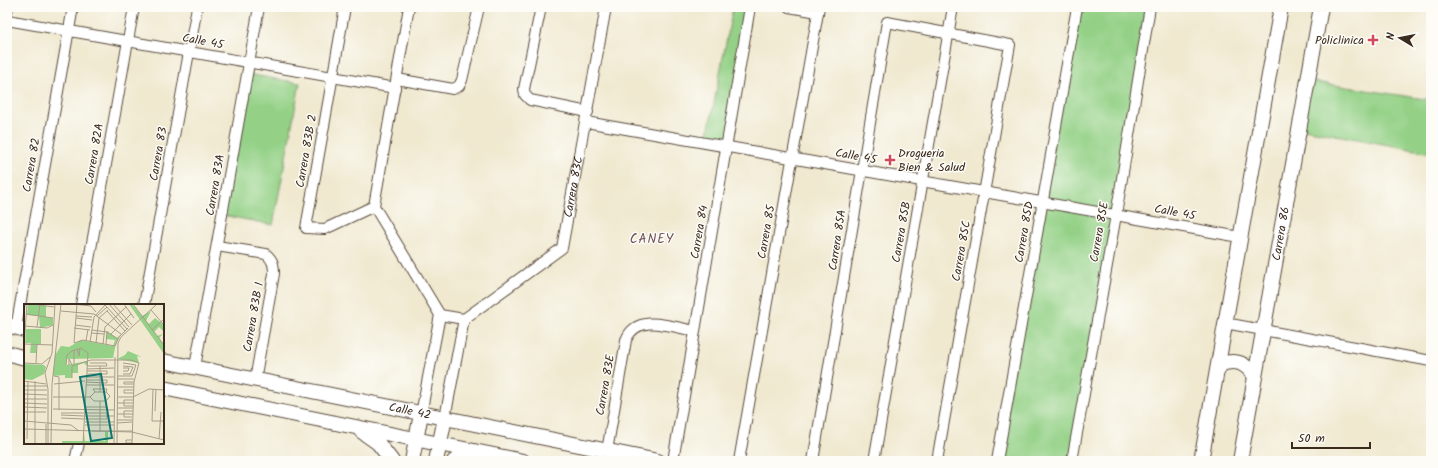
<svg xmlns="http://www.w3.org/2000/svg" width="1438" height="468" font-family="Kalam,sans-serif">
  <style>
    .green { fill: #94d187; stroke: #687e52 }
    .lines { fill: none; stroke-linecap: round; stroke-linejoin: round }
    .street-casing { stroke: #564739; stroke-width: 12 }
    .secondary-casing { stroke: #564739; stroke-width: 16 }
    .street { stroke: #fff; stroke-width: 10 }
    .secondary { stroke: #fff; stroke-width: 14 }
    .poi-dot { fill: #d1495b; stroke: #fdfcf7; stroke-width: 1.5 }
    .labels { text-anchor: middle; stroke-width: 3; stroke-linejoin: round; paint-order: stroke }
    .poi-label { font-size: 12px; fill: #3b2a1e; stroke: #fdfcf7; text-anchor: end }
    .street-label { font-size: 12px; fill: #3b2a1e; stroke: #fdfcf7 }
    .neighbourhood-label { font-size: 13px; letter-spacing: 1px; fill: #6e5057; stroke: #fdfcf7 }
    .inset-road { fill: none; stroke: #a89d89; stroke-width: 1 }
    .view { fill: #0f766e; fill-opacity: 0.15; stroke: #0f766e; stroke-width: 2 }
    .inset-edge { fill: none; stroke: #3b2a1e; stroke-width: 2 }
  </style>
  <rect width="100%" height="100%" fill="#fdfcf7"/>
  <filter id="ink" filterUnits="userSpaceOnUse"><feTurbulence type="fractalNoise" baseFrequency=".025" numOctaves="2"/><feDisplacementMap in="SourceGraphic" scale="8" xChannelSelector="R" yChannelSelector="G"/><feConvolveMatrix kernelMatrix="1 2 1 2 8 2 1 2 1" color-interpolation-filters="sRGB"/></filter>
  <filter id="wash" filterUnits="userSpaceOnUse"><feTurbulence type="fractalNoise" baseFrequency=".012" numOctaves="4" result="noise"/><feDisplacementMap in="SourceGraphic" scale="16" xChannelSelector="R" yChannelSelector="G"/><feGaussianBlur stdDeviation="0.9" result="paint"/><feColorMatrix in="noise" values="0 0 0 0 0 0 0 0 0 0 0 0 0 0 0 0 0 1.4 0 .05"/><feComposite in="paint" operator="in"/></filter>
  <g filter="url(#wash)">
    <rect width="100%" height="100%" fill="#f0e9d0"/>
    <g class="green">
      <path d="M733,7H750L727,146L706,143Z"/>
      <path d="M1077,7H1150L1072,461H997Z"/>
      <path d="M247,74L300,83L273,225L222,215Z"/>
      <path d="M1308,81L1431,100V153L1299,128Z"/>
    </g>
  </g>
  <g filter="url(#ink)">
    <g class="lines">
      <defs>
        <g id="street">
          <path d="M345,7L306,228L325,229L374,206"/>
          <path d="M409,7L374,206L440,315L464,319"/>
          <path d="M541,7L524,89L525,95L530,100L588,112"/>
          <path d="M789,7L818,12"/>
          <path d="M7,11L8,7"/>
          <path d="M7,20L395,88"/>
          <path d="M397,79L453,89L459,86L462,80L479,7"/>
          <path d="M586,122L1240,237"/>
          <path d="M217,246L266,254C273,260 274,265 274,274L255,380"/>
          <path d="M81,305L134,7"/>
          <path d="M144,305L197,7"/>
          <path d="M1225,323L1431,361"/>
          <path d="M16,328L73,7"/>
          <path d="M195,367L259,7"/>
          <path d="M421,414L440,315"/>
          <path id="s1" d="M445,418L464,319L562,248L606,7"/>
          <path d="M607,451L626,340C637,312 672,327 695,331"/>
          <path d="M75,461L79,443"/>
          <path d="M673,461L750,7"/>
          <path d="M739,461L819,7"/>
          <path d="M813,461L887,22L1010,45L937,461"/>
          <path d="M874,461L953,7"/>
          <path d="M997,461L1077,7"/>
          <path d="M1072,461L1116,215L1150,7"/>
        </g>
        <g id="secondary">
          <path d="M7,325L25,330"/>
          <path d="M7,353L25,358"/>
          <path id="s2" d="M163,361L658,461"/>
          <path d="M1217,372L1221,364C1237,359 1245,363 1255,376"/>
          <path d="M163,388L523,461"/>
          <path d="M361,431L378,443L392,461"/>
          <path d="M412,461L421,414"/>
          <path d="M436,461L445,418"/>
          <path d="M454,461L475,453"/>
          <path d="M1201,461L1281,7"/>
          <path id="s3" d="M1240,461L1321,7"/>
        </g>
      </defs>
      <use href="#street" class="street-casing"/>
      <use href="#secondary" class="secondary-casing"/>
      <use href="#street" class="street"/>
      <use href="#secondary" class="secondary"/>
    </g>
  </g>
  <g class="poi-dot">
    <path d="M1371 34h4v4h4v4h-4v4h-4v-4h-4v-4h4z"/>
    <path d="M888 154h4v4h4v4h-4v4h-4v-4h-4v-4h4z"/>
  </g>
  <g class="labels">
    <g class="poi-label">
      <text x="1364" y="44">Policlinica</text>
      <text x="898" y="157" text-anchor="start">Drogueria<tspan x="898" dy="14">Bien &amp; Salud</tspan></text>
    </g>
    <g class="street-label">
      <text transform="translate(203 41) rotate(10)" y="4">Calle 45</text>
      <text transform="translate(306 151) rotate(-80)" y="4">Carrera 83B 2</text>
      <text transform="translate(94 154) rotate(-80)" y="4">Carrera 82A</text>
      <text transform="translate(158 154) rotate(-80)" y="4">Carrera 83</text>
      <text transform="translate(856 156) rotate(10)" y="4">Calle 45</text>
      <text transform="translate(31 165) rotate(-80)" y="4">Carrera 82</text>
      <text transform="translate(215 185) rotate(-80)" y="4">Carrera 83A</text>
      <text dy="4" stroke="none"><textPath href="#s1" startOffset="284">Carrera 83C</textPath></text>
      <text transform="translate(1175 212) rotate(10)" y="4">Calle 45</text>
      <text transform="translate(699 232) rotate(-80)" y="4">Carrera 84</text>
      <text transform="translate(766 232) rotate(-80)" y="4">Carrera 85</text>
      <text transform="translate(901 232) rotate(-80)" y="4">Carrera 85B</text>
      <text transform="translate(1024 232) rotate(-80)" y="4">Carrera 85D</text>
      <text transform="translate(1099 232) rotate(-80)" y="4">Carrera 85E</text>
      <text dy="4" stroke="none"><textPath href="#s3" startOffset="231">Carrera 86</textPath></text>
      <text transform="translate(837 240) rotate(-81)" y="4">Carrera 85A</text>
      <text transform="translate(961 251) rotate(-80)" y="4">Carrera 85C</text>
      <text transform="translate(253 317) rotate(-80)" y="4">Carrera 83B 1</text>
      <text transform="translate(605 385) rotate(-80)" y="4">Carrera 83E</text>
      <text dy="4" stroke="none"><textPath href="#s2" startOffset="252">Calle 42</textPath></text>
    </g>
    <g class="neighbourhood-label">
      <text x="652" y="243">CANEY</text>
    </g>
  </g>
  <g transform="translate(24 304)">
    <rect width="140" height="140" fill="#f0e9d0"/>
    <path d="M4,0L22,2V13L29,14V21L16,24L15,12L3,11ZM105,0H108L118,12L127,7L122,17L125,20L131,14L140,21L139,27L135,23L130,28L133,32L139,30L135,34L140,41V50ZM2,25H17V40H13L12,49H6L7,39H1ZM83,27L93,34L97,30L92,39L89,54L43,55L42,61L64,57V63L60,59L54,61V69H48V74H41V71L29,72L31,51L37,42L45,43L57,36L89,42L91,36L82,35ZM104,47L118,53L113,52L115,59L93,55L101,51ZM0,60L20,61L22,63L20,70L8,76L0,75ZM81,128H84V140H38V137H59L60,129L61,137H81Z" fill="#94d187"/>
    <path class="inset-road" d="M8,0L30,3M49,0L67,2L72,8M53,0L50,39L59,36L91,42L95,33L104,24M85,0L105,23M89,0L108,21M100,0L110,14M109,0L140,41M81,1L103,25M127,6L140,21M37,7L70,10L97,30M83,7L101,27M2,10L29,14M52,12L68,13M73,12L83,3M0,13L1,0M52,14L68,16M75,14L84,6M51,21L67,23M1,22L23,24L29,21M13,23L16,0M50,24L66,26M68,26L83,28L94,35M128,26L140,15M67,29L80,30M87,30L107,10M62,37L64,25M66,38L70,13L82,0M72,39L75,14M0,40L28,41M79,40L81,23L102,3M82,40L83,27M0,42L3,0M53,45L55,52L56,44M0,59L18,60L26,53M12,59L13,40M50,60V46M42,61L43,51L48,47L57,44L64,49L59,140M45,61V55L48,61M64,62H83L82,59H66M76,62V88M63,65L90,64M99,67H104L105,64H99M63,70H83V67H63M99,70H106L109,63L99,62M30,72L35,73V106M94,72H108L112,61L99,59M63,73H90M48,74V62L67,56H107L115,59L110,78L108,140M93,75H110M0,77L22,80M62,78L83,79V76H62M30,80L61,77M110,80H100V78H110M62,81H90M0,82H23M93,83H110M129,85L128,117H140M0,86H23M71,88L69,85H83L82,88M110,89H100V86H110M0,90L23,91M29,93H66L70,97H82L86,92L82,88H71L66,93M94,93H109L125,85L140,86M0,95H23M76,97V127M0,99L23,100M93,99H109M109,102H100V96H109M0,103L23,104M62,103H83V106M94,104H109M29,105L90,106M131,107L132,85M0,108H22M37,109H60M93,110H109M37,111L60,112M61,112H90M108,113H100V107H109M37,114L60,115M61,115H83V109H61M93,116H108M0,117L47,121L55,127M61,118H90M93,119L108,118M61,121H90M0,125L108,128L140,136M68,127H108M3,135L4,77M135,135L137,108M108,139H102V136H108M11,140V77M22,140V120M24,140V85L21,69L28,49L31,0M27,140L28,80L37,0M90,140L91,53M93,140L94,39L97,33L133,0"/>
    <path class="view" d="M77,70L88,134L67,137L56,73Z"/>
    <rect width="140" height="140" class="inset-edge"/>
  </g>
  <rect width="1438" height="468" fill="none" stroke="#fdfcf7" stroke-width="24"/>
  <g transform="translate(1400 38) rotate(280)" stroke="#fdfcf7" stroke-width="3" paint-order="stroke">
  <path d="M0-3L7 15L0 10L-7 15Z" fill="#3b2a1e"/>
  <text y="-6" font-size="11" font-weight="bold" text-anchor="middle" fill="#3b2a1e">N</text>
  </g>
  <path d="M1292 442v6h78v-6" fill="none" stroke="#3b2a1e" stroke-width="2"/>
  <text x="1298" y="442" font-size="12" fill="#3b2a1e" stroke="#fdfcf7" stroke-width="3" paint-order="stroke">50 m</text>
</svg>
